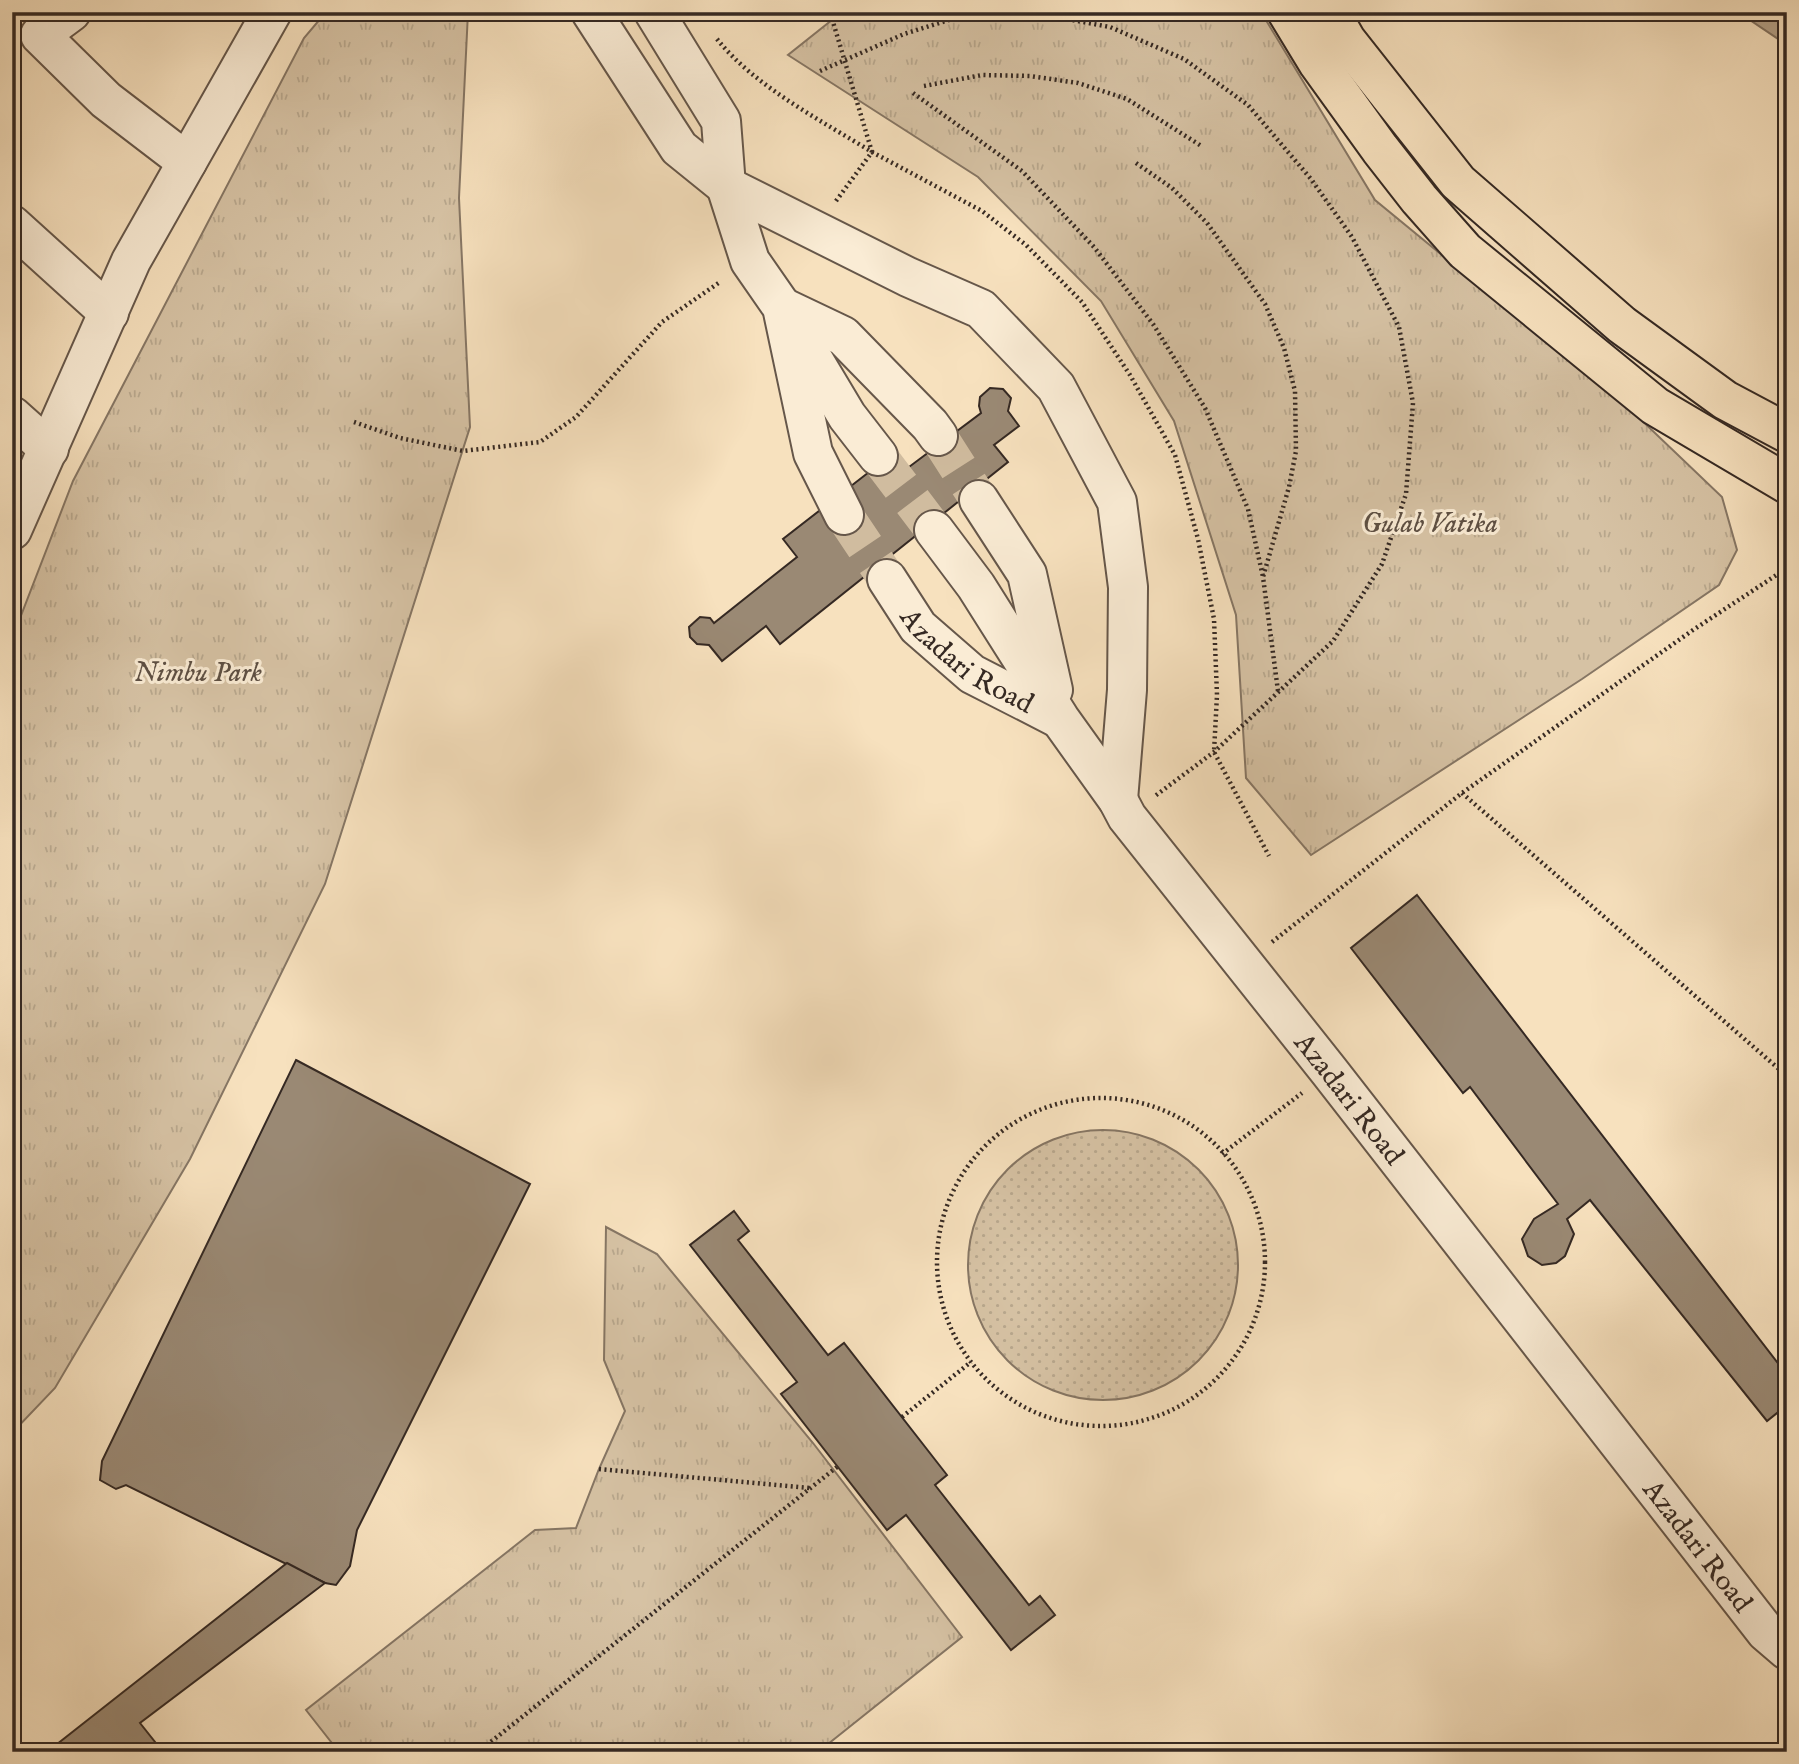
<svg xmlns="http://www.w3.org/2000/svg" width="1799" height="1764" font-family="'IM FELL English',serif">
  <style>
    .grass { fill: url(#grass-dots); stroke: #867664; stroke-width: 2 }
    .park { fill: url(#park-tufts); stroke: #867664; stroke-width: 2 }
    .water { fill: #b5a289; stroke: #827260; stroke-width: 2 }
    .building { fill: #9a8974; stroke: #352923; stroke-width: 2 }
    .lines { fill: none; stroke-linecap: round; stroke-linejoin: round }
    .minor-tunnel { stroke: #d0bc9f; stroke-width: 38; stroke-dasharray: 38 19; stroke-linecap: butt }
    .minor-casing { stroke: #66574a; stroke-width: 42 }
    .major-casing { stroke: #352923; stroke-width: 42 }
    .path { stroke: #352923; stroke-width: 4.5; stroke-dasharray: 2 3.5; stroke-linecap: butt }
    .minor { stroke: #faecd5; stroke-width: 38 }
    .major { stroke: #f7e1be; stroke-width: 38 }
    .labels { text-anchor: middle; stroke-width: 6; stroke-linejoin: round; paint-order: stroke }
    .park-label { font-size: 28px; font-style: italic; fill: #5d4f43; stroke: #faecd5 }
    .street-label { font-size: 28px; fill: #352923; stroke: #faecd5 }
  </style>
  <defs>
    <pattern id="grass-dots" width="8" height="8" patternUnits="userSpaceOnUse" patternTransform="scale(1.75)"><rect width="8" height="8" fill="#d6c2a4"/><path d="M2 2h.1M6 6h.1" fill="none" stroke="#b8a78d" stroke-width="1.8" stroke-linecap="round"/></pattern>
    <pattern id="park-tufts" width="24" height="20" patternUnits="userSpaceOnUse" patternTransform="scale(1.75)"><rect width="24" height="20" fill="#d6c2a4"/><path d="M3 7l-1-3M5 7V3M7 7l1-3M15 17l-1-3M17 17v-4M19 17l1-3" fill="none" stroke="#b8a78d"/></pattern>
  </defs>
  <rect width="100%" height="100%" fill="#f7e1be"/>
  <filter id="stains"><feTurbulence type="fractalNoise" baseFrequency=".00286" numOctaves="4"/><feColorMatrix values="0 0 0 0 .2 0 0 0 0 .09 0 0 0 0 .02 0 0 0 .5 -.17"/></filter>
  <radialGradient id="worn" r=".72"><stop offset=".6" stop-color="#630" stop-opacity="0"/><stop offset="1" stop-color="#630" stop-opacity=".3"/></radialGradient>
  <circle class="grass" cx="1103" cy="1265" r="135"/>
  <g class="park">
    <path d="M326,12H468L459,198L470,427L325,884L190,1159L55,1388L12,1433V639L73,481L304,38Z"/>
    <path d="M842,12H1261L1375,200L1634,413L1722,497L1737,550L1719,585L1582,679L1311,855L1246,778L1236,615L1174,421L1101,301L978,177L788,55Z"/>
    <path d="M606,1227L657,1254L813,1443L962,1637L818,1752H339L306,1710L535,1530L576,1528L599,1469L625,1411L604,1360Z"/>
  </g>
  <path class="water" d="M1738,12H1787V45Z"/>
  <g class="building">
    <path d="M990,388L1003,389L1011,398L1008,411L1019,426L994,445L1008,462L780,644L766,626L722,661L709,645L697,644L690,637L689,627L700,617L710,618L714,623L797,557L783,539L887,458L901,473L981,413L979,406L980,397Z"/>
    <path d="M1417,895L1787,1375V1405L1767,1421L1590,1200L1567,1219L1574,1234L1565,1256L1556,1263L1542,1265L1528,1256L1522,1239L1534,1219L1558,1204L1470,1087L1463,1093L1351,948Z"/>
    <path d="M296,1060L530,1184L357,1530L350,1566L336,1585L325,1583L126,1485L116,1489L100,1480L102,1461Z"/>
    <path d="M734,1211L749,1231L738,1240L828,1355L844,1343L947,1475L935,1485L1029,1605L1040,1596L1055,1615L1011,1650L906,1515L887,1530L781,1394L797,1382L690,1245Z"/>
    <path d="M287,1563L325,1583L140,1723L163,1752H47Z"/>
  </g>
  <g class="lines">
    <g class="minor-tunnel">
      <path d="M938,436L979,500"/>
      <path d="M878,456L934,530"/>
      <path d="M844,515L887,579"/>
    </g>
    <defs>
      <g id="minor">
        <path d="M71,12L40,35L106,100L187,162"/>
        <path d="M591,12L679,148L726,186L908,277L981,309L1056,387L1117,502L1128,587L1127,690L1118,800"/>
        <path d="M654,12L721,121L726,186L750,261L782,307L813,453L844,515"/>
        <path d="M12,225L109,313"/>
        <path d="M782,307L843,336L930,425L938,436"/>
        <path d="M795,329L847,416L878,456"/>
        <path d="M12,416L49,449"/>
        <path d="M979,500L1027,574L1053,690"/>
        <path d="M12,530L131,261L272,12"/>
        <path id="s1" d="M934,530L976,586L1060,719L1118,800L1127,817L1329,1071L1766,1632L1787,1650"/>
        <path id="s2" d="M887,579L918,627L972,674L1058,718"/>
      </g>
      <g id="major">
        <path d="M1287,12L1318,63L1380,149L1419,199L1465,251L1655,406L1787,484"/>
        <path d="M1330,12L1346,40L1458,182L1622,325L1725,400L1787,433"/>
      </g>
    </defs>
    <use href="#minor" class="minor-casing"/>
    <use href="#major" class="major-casing"/>
    <g class="path">
      <path d="M717,39C754,86 822,121 872,152L830,12"/>
      <path d="M820,71L904,34L968,14L1045,15L1110,27L1184,59L1248,105L1311,179L1352,237L1399,327L1413,403L1406,494L1382,564L1333,641L1214,752L1155,796"/>
      <path d="M924,86L982,75L1030,76L1078,83L1127,99L1203,147"/>
      <path d="M913,93L1022,171L1094,247L1153,324L1205,408L1248,509L1263,577"/>
      <path d="M1136,163L1172,188L1207,223L1265,304L1284,348L1295,391L1296,451L1289,487L1263,577L1278,691"/>
      <path d="M836,201L872,152L982,211L1026,245L1082,302L1130,375L1175,455L1198,539L1214,619L1217,695L1214,752L1269,856"/>
      <path d="M354,422L400,438L463,451L540,442L576,417L662,322L720,282"/>
      <path d="M1462,793L1787,1076"/>
      <path d="M1272,942L1462,793L1693,630L1778,574L1787,565"/>
      <circle cx="1101" cy="1262" r="164"/>
      <path d="M1222,1154L1302,1093"/>
      <path d="M902,1417L971,1362"/>
      <path d="M599,1469L810,1488"/>
      <path d="M478,1752L837,1467"/>
    </g>
    <use href="#minor" class="minor"/>
    <use href="#major" class="major"/>
  </g>
  <g class="labels">
    <g class="park-label">
      <text x="1430" y="532">Gulab Vatika</text>
      <text x="198" y="681">Nimbu Park</text>
    </g>
    <g class="street-label">
      <text dy="10" stroke="none"><textPath href="#s2" startOffset="117">Azadari Road</textPath></text>
      <text dy="10" stroke="none"><textPath href="#s1" startOffset="705">Azadari Road</textPath></text>
      <text dy="10" stroke="none"><textPath href="#s1" startOffset="1272">Azadari Road</textPath></text>
    </g>
  </g>
  <rect width="1799" height="1764" fill="none" stroke="#f7e1be" stroke-width="42"/>
  <rect x="14" y="14" width="1771" height="1736" fill="none" stroke="#352923" stroke-width="3.5"/>
  <rect x="21" y="21" width="1757" height="1722" fill="none" stroke="#352923" stroke-width="2"/>
  <rect width="100%" height="100%" filter="url(#stains)"/>
  <rect width="100%" height="100%" fill="url(#worn)"/>
</svg>
